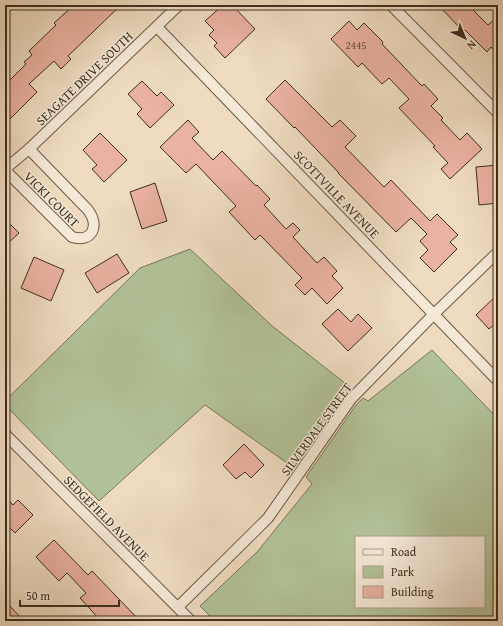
<svg xmlns="http://www.w3.org/2000/svg" width="503" height="626" font-family="'Gentium Book Plus',serif">
  <style>
    .green { fill: #b2c297; stroke: #78785a; fill-rule: evenodd }
    .building { fill: #eab2a0; stroke: #3e2f1e }
    .lines { fill: none; stroke-linecap: round; stroke-linejoin: round }
    .street-casing { stroke: #6a5a46; stroke-width: 12 }
    .street { stroke: #f5e8d6; stroke-width: 10 }
    .labels { text-anchor: middle; stroke-width: 3; stroke-linejoin: round; paint-order: stroke }
    .number-label { font-size: 11px; fill: #69503e }
    .street-label { font-size: 13px; fill: #3e2f1e; stroke: #f5e8d6 }
  </style>
  <rect width="100%" height="100%" fill="#efdcc0"/>
  <filter id="stains"><feTurbulence type="fractalNoise" baseFrequency=".005" numOctaves="4"/><feColorMatrix values="0 0 0 0 .2 0 0 0 0 .09 0 0 0 0 .02 0 0 0 .5 -.17"/></filter>
  <radialGradient id="worn" r=".72"><stop offset=".6" stop-color="#630" stop-opacity="0"/><stop offset="1" stop-color="#630" stop-opacity=".3"/></radialGradient>
  <g class="green">
    <path d="M190,249L271,325L351,388L345,394L294,468L205,405L99,501L5,405V401L140,268Z"/>
    <path d="M432,350L498,419V621H215L200,606L257,552L312,484L306,477L356,405L363,398L368,401ZM356,537H484V607H356Z"/>
  </g>
  <g class="building">
    <path d="M74,5H121L68,56L71,59L61,69L54,61L29,84L37,92L5,124V85L26,64L24,62L32,55L29,51L56,25L54,23Z"/>
    <path d="M223,5H232L255,29L225,58L214,46L217,43L209,35L214,30L205,21Z"/>
    <path d="M438,5H468L488,25L498,16V55L491,47L487,52L465,30L464,32Z"/>
    <path d="M349,21L357,30L364,23L383,42L382,44L422,86L424,84L438,99L431,106L443,118L441,120L460,140L467,133L482,149L450,179L441,169L448,163L433,147L435,146L399,108L409,99L389,78L382,84L362,63L358,67L331,39Z"/>
    <path d="M285,80L332,127L340,120L356,136L345,147L384,187L391,180L430,221L437,214L458,235L450,242L457,249L434,272L420,258L428,250L420,241L427,234L411,218L396,232L338,173H339L295,127L294,128L266,99Z"/>
    <path d="M142,81L157,96L161,92L174,105L150,128L137,114L142,109L128,94Z"/>
    <path d="M188,120L199,132L192,138L213,160L222,151L256,186L257,185L270,199L264,205L286,229L293,223L300,230L293,237L317,263L324,257L337,271L332,276L343,288L327,304L312,288L305,295L295,285L302,278L260,235L255,240L229,212L236,206L196,164L186,173L160,147Z"/>
    <path d="M100,133L127,160L104,182L92,169L97,165L83,150Z"/>
    <path d="M498,165V203L479,205L476,167Z"/>
    <path d="M155,183L167,221L142,229L130,192Z"/>
    <path d="M5,219L19,233L5,246Z"/>
    <path d="M117,254L129,273L97,293L85,273Z"/>
    <path d="M34,257L64,270L51,301L21,288Z"/>
    <path d="M498,294V321L489,329L476,315Z"/>
    <path d="M338,309L351,322L358,314L372,328L348,351L322,324Z"/>
    <path d="M244,444L264,465L251,478L245,472L236,479L223,465Z"/>
    <path d="M5,496L13,505L18,500L33,515L15,533L5,523Z"/>
    <path d="M54,540L88,575L92,571L140,621H101L80,598L86,593L67,573L59,581L36,557Z"/>
    <path d="M5,601L24,621H5Z"/>
  </g>
  <g class="lines">
    <defs>
      <g id="street">
        <path d="M391,5L498,113"/>
        <path d="M157,27L498,381"/>
        <path d="M5,169L29,149L179,5"/>
        <path d="M5,170L72,237C92,243 100,226 88,210L29,149"/>
        <path d="M5,434L191,621"/>
        <path d="M178,607L268,518L351,399L434,314L498,252"/>
      </g>
    </defs>
    <use href="#street" class="street-casing"/>
    <use href="#street" class="street"/>
  </g>
  <g class="labels">
    <g class="number-label">
      <text x="356" y="49">2445</text>
    </g>
    <g class="street-label">
      <text transform="translate(84 78) rotate(-44)" y="5">SEAGATE DRIVE SOUTH</text>
      <text transform="translate(337 194) rotate(46)" y="5">SCOTTVILLE AVENUE</text>
      <text transform="translate(52 199) rotate(45)" y="5">VICKI COURT</text>
      <text transform="translate(316 429) rotate(-54)" y="5">SILVERDALE STREET</text>
      <text transform="translate(107 518) rotate(45)" y="5">SEDGEFIELD AVENUE</text>
    </g>
  </g>
  <rect width="503" height="626" fill="none" stroke="#efdcc0" stroke-width="20"/>
  <rect x="6" y="6" width="491" height="614" fill="none" stroke="#3e2f1e" stroke-width="2"/>
  <rect x="10" y="10" width="483" height="606" fill="none" stroke="#3e2f1e"/>
  <rect x="355" y="536" width="130" height="72" fill="#f5e8d6" stroke="#ac9e8c"/>
  <rect x="363" y="549" width="20" height="6" fill="#f5e8d6" stroke="#ac9e8c"/>
  <text x="391" y="556" font-size="12" fill="#3e2f1e">Road</text>
  <rect x="363" y="566" width="20" height="12" fill="#b2c297" stroke="#ac9e8c"/>
  <text x="391" y="576" font-size="12" fill="#3e2f1e">Park</text>
  <rect x="363" y="586" width="20" height="12" fill="#eab2a0" stroke="#ac9e8c"/>
  <text x="391" y="596" font-size="12" fill="#3e2f1e">Building</text>
  <g transform="translate(465 38) rotate(136)" stroke="#f5e8d6" stroke-width="3" paint-order="stroke">
  <path d="M0-3L7 15L0 10L-7 15Z" fill="#3e2f1e"/>
  <text y="-6" font-size="11" font-weight="bold" text-anchor="middle" fill="#3e2f1e">N</text>
  </g>
  <path d="M20 600v6h99v-6" fill="none" stroke="#3e2f1e" stroke-width="2"/>
  <text x="26" y="600" font-size="12" fill="#3e2f1e" stroke="#f5e8d6" stroke-width="3" paint-order="stroke">50 m</text>
  <rect width="100%" height="100%" filter="url(#stains)"/>
  <rect width="100%" height="100%" fill="url(#worn)"/>
</svg>
